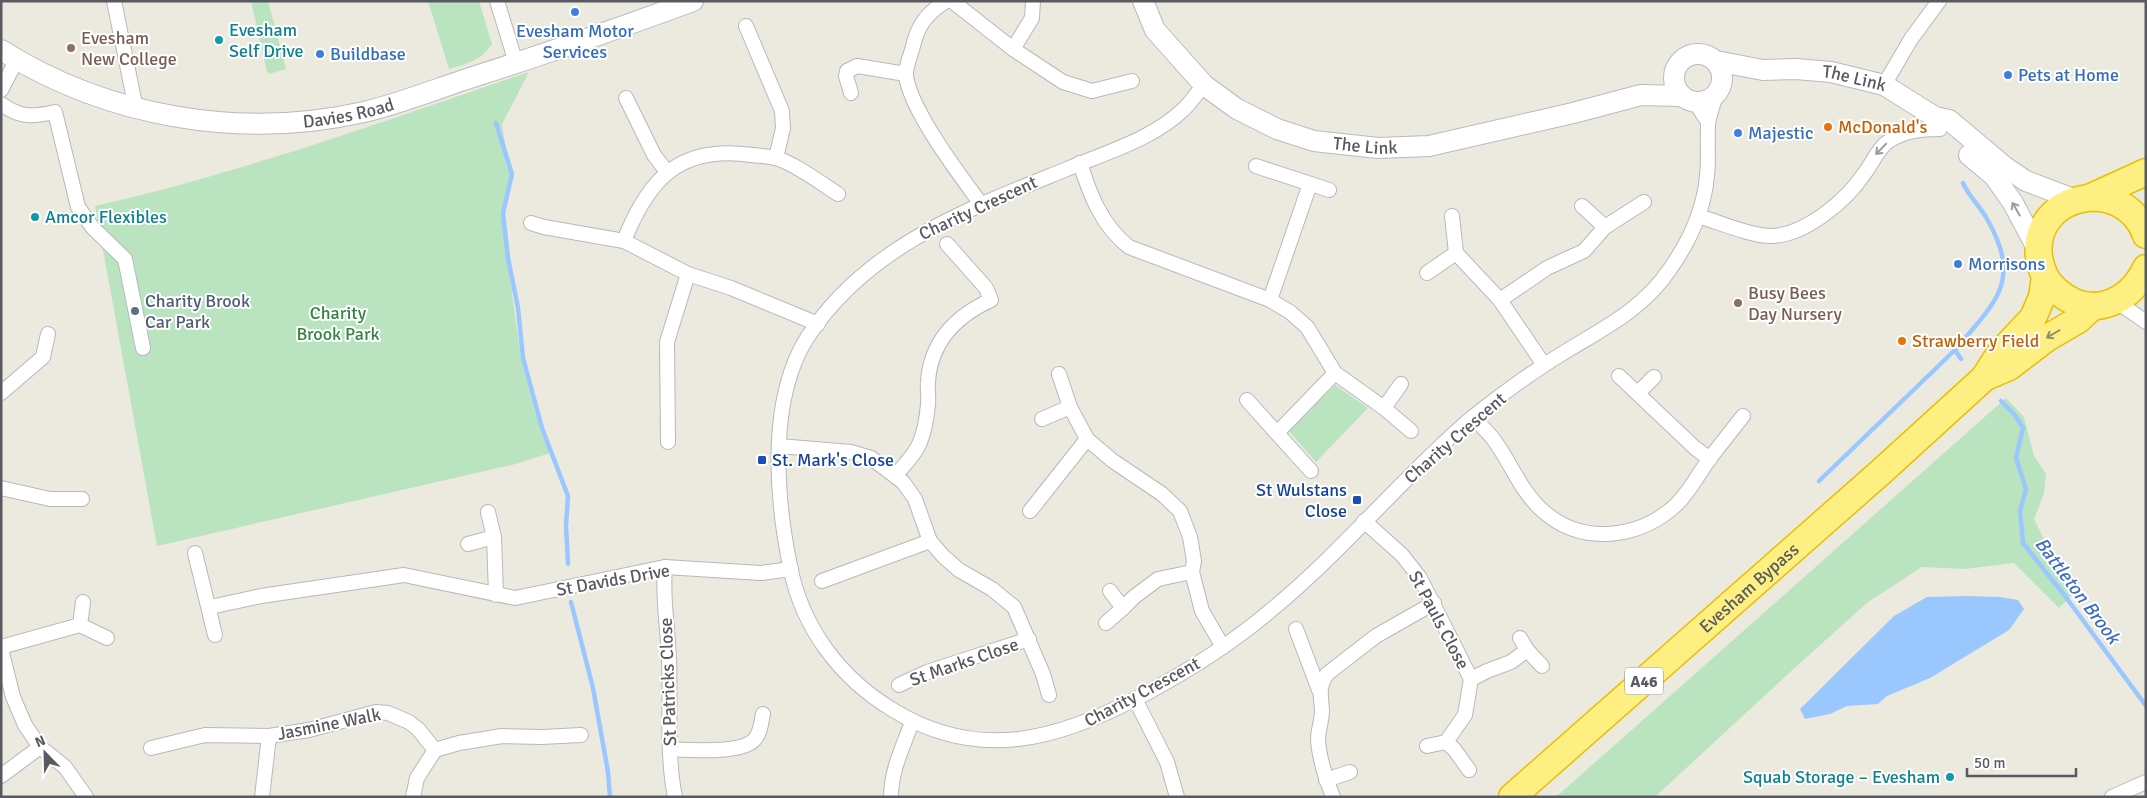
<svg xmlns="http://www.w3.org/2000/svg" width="2147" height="798" font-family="Signika,sans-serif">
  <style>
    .green { fill: #bae4bf }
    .water { fill: #9bc7ff }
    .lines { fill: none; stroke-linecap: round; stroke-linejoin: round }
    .stream { stroke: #9bc7ff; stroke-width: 4.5 }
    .street-casing { stroke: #b7b8be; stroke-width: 16 }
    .secondary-casing { stroke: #b8bac1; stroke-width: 22 }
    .highway-casing { stroke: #eabf00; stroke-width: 29 }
    .street { stroke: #fff; stroke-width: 14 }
    .secondary { stroke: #fff; stroke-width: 20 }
    .highway { stroke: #feef83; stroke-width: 26 }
    .oneway { stroke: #9b9ca0 }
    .oneway2 { stroke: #928e6c }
    .shop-dot { fill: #3f7fe0; stroke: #fff; stroke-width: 2 }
    .culture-dot { fill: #0f9aa8; stroke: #fff; stroke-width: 2 }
    .education-dot { fill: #8d6e63; stroke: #fff; stroke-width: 2 }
    .food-dot { fill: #e8710a; stroke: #fff; stroke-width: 2 }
    .service-dot { fill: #5c6f8a; stroke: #fff; stroke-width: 2 }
    .transit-dot { fill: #1a4fb4; stroke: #fff; stroke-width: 2 }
    .labels { text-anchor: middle; stroke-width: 4; stroke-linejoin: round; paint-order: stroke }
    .shield { fill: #fff; stroke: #8a8c90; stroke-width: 1 }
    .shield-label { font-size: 16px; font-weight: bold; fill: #585a60 }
    .culture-label { font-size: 18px; fill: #0d838f; stroke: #fff; text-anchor: start }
    .shop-label { font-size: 18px; fill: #366cbe; stroke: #fff; text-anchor: start }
    .education-label { font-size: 18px; fill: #785e54; stroke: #fff; text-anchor: start }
    .street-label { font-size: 18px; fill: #585a60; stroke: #fff }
    .food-label { font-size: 18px; fill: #c56008; stroke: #fff; text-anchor: start }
    .service-label { font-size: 18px; fill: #4e5e75; stroke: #fff; text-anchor: start }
    .park-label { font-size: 18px; fill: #338441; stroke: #fff }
    .transit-label { font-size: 18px; fill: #164399; stroke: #fff; text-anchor: start }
    .water-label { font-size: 19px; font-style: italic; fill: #3d6dc3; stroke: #fff }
  </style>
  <rect width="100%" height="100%" fill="#eceadf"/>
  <g class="green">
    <path d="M251,1H268L286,69L269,74L267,72Z"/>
    <path d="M428,1H479L492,44C482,60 467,64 449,69Z"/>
    <path d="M529,72L502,124L510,175L501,212L521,359L540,429L550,453L516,464L157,546L95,206C242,173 386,120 529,72Z"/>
    <path d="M1335,385L1368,408L1316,462L1289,431Z"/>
    <path d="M2006,398L2024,417L2034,456L2046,474L2044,494L2034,519L2051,554L2075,592L2059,608L2014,563L1965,569L1922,567L1868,602L1788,674L1655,797H1556Z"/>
  </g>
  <path class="water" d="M1968,596L2000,597L2018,600L2024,609L2009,630L1930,678L1887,696L1878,704L1847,706L1830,714L1805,719L1800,709L1894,616L1927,597Z"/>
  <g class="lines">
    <g class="stream">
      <path d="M496,123L512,174L503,213L508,258L518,308L523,358L542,428L568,496L566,526L568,564"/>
      <path d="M1961,359L1955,350C1995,302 2023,282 1987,219C1980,206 1969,197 1963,183"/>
      <path d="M2001,401L2015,415L2023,428L2016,458L2026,489L2020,511L2023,543L2065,596L2146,706"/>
      <path d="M1819,481L1955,350"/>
      <path d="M571,602L593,688L608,772L610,797"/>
    </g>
    <defs>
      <g id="street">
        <path d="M114,1L136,109"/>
        <path d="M497,1L516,63"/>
        <path d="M946,1C927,13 918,25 913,46C911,55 905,67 906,76C911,111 959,174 981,204"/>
        <path d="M952,1L1013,49L1063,82L1092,91L1132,81"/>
        <path d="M746,26L782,111L783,128L776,158"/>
        <path d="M1013,49L1032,18L1033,1"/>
        <path d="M1204,85C1197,93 1191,102 1184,109C1153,139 1107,152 1067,169C971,208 867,245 807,338C768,400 776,497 790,566C802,628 840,678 893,710C979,763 1060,739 1143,695C1188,671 1231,644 1270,611C1341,553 1399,481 1468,421C1499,396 1533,371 1568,350C1606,327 1644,308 1670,269C1689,242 1704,209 1707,176C1709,159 1707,142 1708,125C1709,115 1713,105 1716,95"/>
        <path d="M1884,85L1911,39L1939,1"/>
        <path d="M1,90L17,59"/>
        <path d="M851,93L846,76L847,71L857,66L906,74"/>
        <path d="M626,98L654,155L667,172"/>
        <path d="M1695,102L1708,122"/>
        <path d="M1,104C21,118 32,117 55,112L78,207L93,228L125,259L143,348"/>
        <path d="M1080,163C1090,195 1102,226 1129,247L1270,300L1290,312L1307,327L1335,373L1384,408L1411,431"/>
        <path d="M1256,166L1329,190"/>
        <path d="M1582,206L1605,227"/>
        <path d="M1452,216L1456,253L1500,300L1544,365"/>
        <path d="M1698,216C1719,222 1750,236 1772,236C1805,235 1846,201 1864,174C1872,164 1876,152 1886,143C1902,131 1921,129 1940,129"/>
        <path d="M531,223L544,227L624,241L688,274L731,288L818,324"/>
        <path d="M624,241C649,177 681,145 752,155C760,156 768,156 775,158C793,162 822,184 838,194"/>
        <path d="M1427,273L1456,253"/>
        <path d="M1270,300L1310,184"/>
        <path d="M1500,300L1547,268L1584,251L1605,227L1644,202"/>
        <path d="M2116,301L2146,322"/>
        <path d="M1059,374L1070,407L1087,439L1113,461L1162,494L1180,511L1190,537L1194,561L1192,572L1202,611L1223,647"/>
        <path d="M1619,376L1695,448L1710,459"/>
        <path d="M1,393L43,357L48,334"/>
        <path d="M1638,393L1654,377"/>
        <path d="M1247,400L1311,471"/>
        <path d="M1384,408L1401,384"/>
        <path d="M1473,417C1480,425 1488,432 1494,440C1511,463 1521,492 1543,511C1582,546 1640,539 1677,504C1690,491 1699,473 1710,458C1721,444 1732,430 1743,416"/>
        <path d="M1042,419L1070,407"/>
        <path d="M1277,433L1335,373"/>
        <path d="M668,442L667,342L688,274"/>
        <path d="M779,446L851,452L871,458L903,482L915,499L930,541L944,557L959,570L992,589L1014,607L1043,674L1049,695"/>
        <path d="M895,476C903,466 916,454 920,442C925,430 927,416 928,404C929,396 927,388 928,381C931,341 956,316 991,300L986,288L947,244"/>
        <path d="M1,488L50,499H82"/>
        <path d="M1030,511L1087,439"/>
        <path d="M488,512L494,537L496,595"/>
        <path d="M1364,521L1402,555L1420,578L1471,679"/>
        <path d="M468,544L494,537"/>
        <path d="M195,553L215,635"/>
        <path d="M665,567C662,598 668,628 669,659C671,704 666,752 675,797"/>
        <path d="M822,581L930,541"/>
        <path d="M210,607L261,596L404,575L515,598L665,567L761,573L791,569"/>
        <path d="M1123,608L1134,597L1158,579L1192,572"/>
        <path d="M1106,623L1123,608L1110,591"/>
        <path d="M80,625L107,638"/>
        <path d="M1296,629L1319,690"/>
        <path d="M1520,638L1527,650L1542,666"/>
        <path d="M1,647L80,625L83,602"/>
        <path d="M1,649L13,697L25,725L40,747L65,767L86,797"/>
        <path d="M899,685L927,672L1029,639"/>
        <path d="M1135,699L1167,762L1177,797"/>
        <path d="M1446,742L1465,715L1471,679L1487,671L1511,662L1527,650"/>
        <path d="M1427,746L1446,742L1454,749L1469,770"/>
        <path d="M151,748L205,735L269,736L309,730L376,712L388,713L409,722L418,729L435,750"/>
        <path d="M670,749C689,750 741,754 754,740C761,733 761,722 763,714"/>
        <path d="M1,776L40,747"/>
        <path d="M1326,780L1350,772"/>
        <path d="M262,797L269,736"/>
        <path d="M413,797L417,778L435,750L459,743L502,736L542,737L581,735"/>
        <path d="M891,797C891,770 903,747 912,722"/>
        <path d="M1333,797C1326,779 1318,756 1318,737C1319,728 1322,719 1322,710C1321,695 1318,687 1327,674L1376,636L1434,603"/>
        <path d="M2112,797L2146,782"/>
      </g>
      <g id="secondary">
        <path id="s1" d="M1143,1L1155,30L1204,85L1237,109L1277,129L1314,141L1378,148L1429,146L1573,113L1641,95L1682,96"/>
        <path id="s2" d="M1,50C108,117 240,140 364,112C402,103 441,87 479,75C551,52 622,27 693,1"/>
        <circle cx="1698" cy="78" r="24"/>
        <path id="s3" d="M1716,61L1763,70L1796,69L1831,72L1884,85L1935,117L1949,120L2005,167L2026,181L2076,200"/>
        <path d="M1969,155L1994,176L2013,203L2039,252"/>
      </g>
      <g id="highway">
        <path d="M2091,197L2146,172"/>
        <path d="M2146,235C2124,174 2031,193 2039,257C2041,269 2046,282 2056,290C2067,300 2082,307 2097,306C2121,303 2136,289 2146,268"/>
        <path d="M1988,376L2009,367L2047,338L2078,320L2093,306"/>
        <path id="s4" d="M1512,797L1882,471L1984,378L2000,353L2033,318L2042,297L2045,277"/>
      </g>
    </defs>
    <use href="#street" class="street-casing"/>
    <use href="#secondary" class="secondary-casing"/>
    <use href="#highway" class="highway-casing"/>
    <use href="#street" class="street"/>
    <use href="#secondary" class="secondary"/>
    <use href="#highway" class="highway"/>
  </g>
  <defs><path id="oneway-shaft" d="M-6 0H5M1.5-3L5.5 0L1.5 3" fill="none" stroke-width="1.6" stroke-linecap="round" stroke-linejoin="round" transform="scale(1.25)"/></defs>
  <g class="oneway">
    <use href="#oneway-shaft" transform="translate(1881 149) rotate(134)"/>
    <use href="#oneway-shaft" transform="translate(2016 209) rotate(-120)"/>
  </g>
  <use class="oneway2" href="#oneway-shaft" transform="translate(2053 334) rotate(150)"/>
  <g class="shop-dot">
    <circle cx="575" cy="12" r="5"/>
    <circle cx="320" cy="54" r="5"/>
    <circle cx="2008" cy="75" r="5"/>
    <circle cx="1738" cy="133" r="5"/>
    <circle cx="1958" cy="264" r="5"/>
  </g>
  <g class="culture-dot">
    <circle cx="219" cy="40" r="5"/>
    <circle cx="35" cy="217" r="5"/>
    <circle cx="1950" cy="777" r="5"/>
  </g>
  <g class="education-dot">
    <circle cx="71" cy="48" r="5"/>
    <circle cx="1738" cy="303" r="5"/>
  </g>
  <g class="food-dot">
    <circle cx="1828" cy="127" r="5"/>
    <circle cx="1902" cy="341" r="5"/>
  </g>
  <circle class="service-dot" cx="135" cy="311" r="5"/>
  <g class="transit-dot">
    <rect x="757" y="455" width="10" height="10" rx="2.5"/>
    <rect x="1352" y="495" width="10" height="10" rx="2.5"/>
  </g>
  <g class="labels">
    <rect class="shield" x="1625" y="667.5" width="38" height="27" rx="4"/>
    <g class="shield-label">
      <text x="1644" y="687">A46</text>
    </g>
    <g class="culture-label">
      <text x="229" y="36">Evesham<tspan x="229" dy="21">Self Drive</tspan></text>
      <text x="45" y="223">Amcor Flexibles</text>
      <text x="1940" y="783" text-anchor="end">Squab Storage – Evesham</text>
    </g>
    <g class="shop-label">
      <text x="575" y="37" text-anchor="middle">Evesham Motor<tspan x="575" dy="21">Services</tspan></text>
      <text x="330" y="60">Buildbase</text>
      <text x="2018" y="81">Pets at Home</text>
      <text x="1748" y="139">Majestic</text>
      <text x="1968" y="270">Morrisons</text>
    </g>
    <g class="education-label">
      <text x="81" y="44">Evesham<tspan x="81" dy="21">New College</tspan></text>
      <text x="1748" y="299">Busy Bees<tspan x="1748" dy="21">Day Nursery</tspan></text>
    </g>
    <g class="street-label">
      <text dy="6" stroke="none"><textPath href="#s3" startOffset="140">The Link</textPath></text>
      <text dy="6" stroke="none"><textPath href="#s2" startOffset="362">Davies Road</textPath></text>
      <text dy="6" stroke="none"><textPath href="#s1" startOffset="281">The Link</textPath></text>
      <text transform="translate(978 208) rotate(-25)" y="6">Charity Crescent</text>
      <text transform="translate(1455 438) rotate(-41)" y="6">Charity Crescent</text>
      <text transform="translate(613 580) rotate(-10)" y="6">St Davids Drive</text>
      <text dy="6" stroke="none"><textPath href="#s4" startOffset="316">Evesham Bypass</textPath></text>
      <text transform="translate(1439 620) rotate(62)" y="6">St Pauls Close</text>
      <text transform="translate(964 662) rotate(-19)" y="6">St Marks Close</text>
      <text transform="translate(668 682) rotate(-92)" y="6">St Patricks Close</text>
      <text transform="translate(1142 692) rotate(-28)" y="6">Charity Crescent</text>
      <text transform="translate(329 724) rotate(-11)" y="6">Jasmine Walk</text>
    </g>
    <g class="food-label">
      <text x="1838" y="133">McDonald's</text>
      <text x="1912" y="347">Strawberry Field</text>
    </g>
    <g class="service-label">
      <text x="145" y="307">Charity Brook<tspan x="145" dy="21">Car Park</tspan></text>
    </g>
    <g class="park-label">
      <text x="338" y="319">Charity<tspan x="338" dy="21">Brook Park</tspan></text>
    </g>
    <g class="transit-label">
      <text x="772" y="466">St. Mark's Close</text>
      <text x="1347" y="496" text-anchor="end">St Wulstans<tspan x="1347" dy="21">Close</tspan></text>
    </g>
    <g class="water-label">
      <text transform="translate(2078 590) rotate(53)" y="7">Battleton Brook</text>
    </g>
  </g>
  <rect width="2147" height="798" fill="none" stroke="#585a60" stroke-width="5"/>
  <g transform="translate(45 753) rotate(337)" stroke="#ffffff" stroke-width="4" paint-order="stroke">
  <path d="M0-4L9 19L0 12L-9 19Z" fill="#585a60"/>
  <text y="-8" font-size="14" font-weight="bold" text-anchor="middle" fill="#585a60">N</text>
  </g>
  <path d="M1967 768v8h109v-8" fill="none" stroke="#585a60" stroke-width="2.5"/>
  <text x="1974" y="768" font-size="15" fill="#585a60" stroke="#ffffff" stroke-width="4" paint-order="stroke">50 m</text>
</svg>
